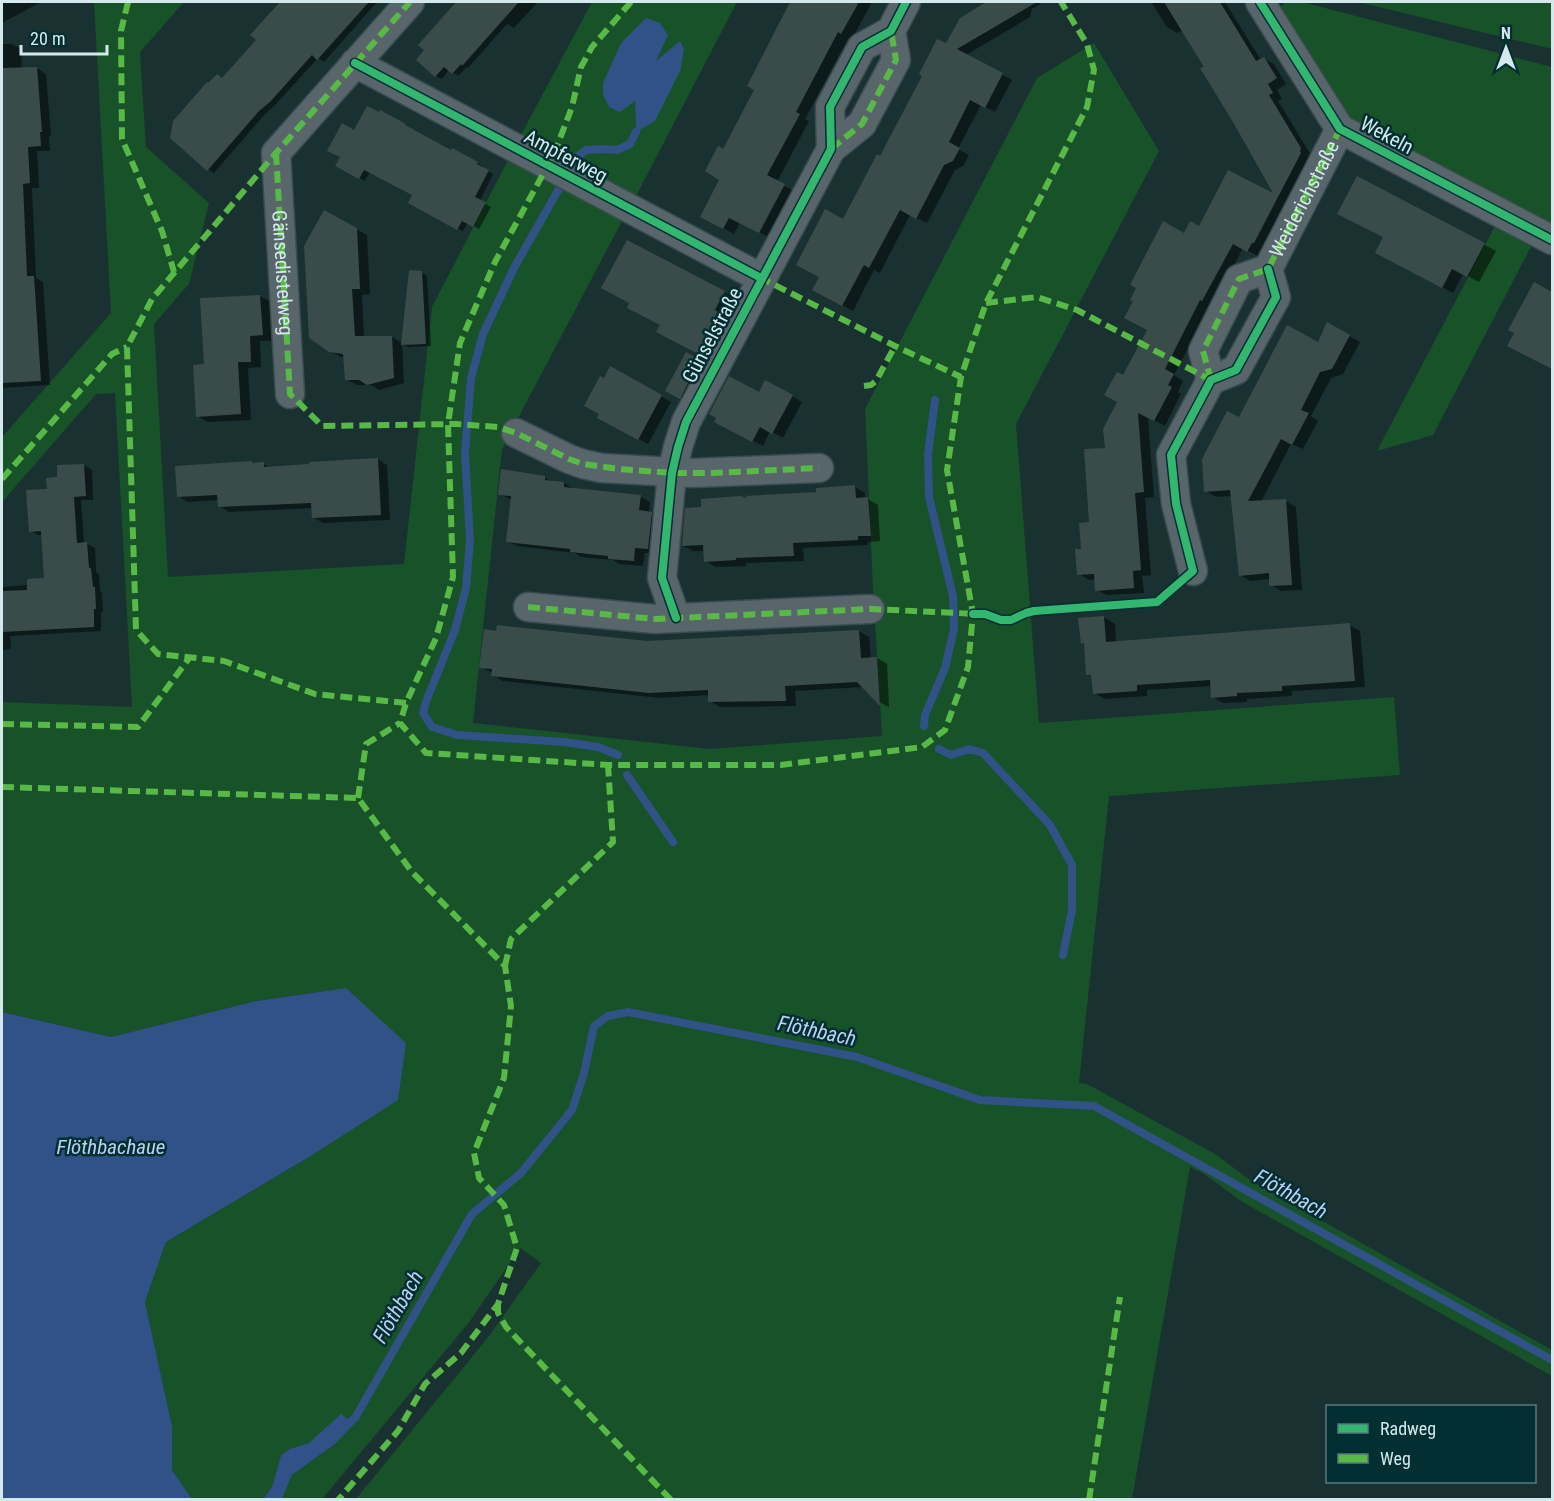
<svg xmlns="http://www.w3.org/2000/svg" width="1554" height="1501" font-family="'Roboto Condensed',sans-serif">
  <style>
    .green { fill: #175228; fill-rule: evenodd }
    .water { fill: #305287 }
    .shadow { fill: #0007 }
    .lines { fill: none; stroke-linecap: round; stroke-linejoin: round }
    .stream { stroke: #305287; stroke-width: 8 }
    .building { fill: #3a4c4a }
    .street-casing { stroke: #394d4e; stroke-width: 31 }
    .street { stroke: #58656b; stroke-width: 28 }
    .quiet { stroke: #58b947; stroke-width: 6; stroke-dasharray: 12 6; stroke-linecap: butt }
    .cycleway-casing { stroke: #032f33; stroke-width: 11 }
    .cycleway { stroke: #33b770; stroke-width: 8 }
    .labels { text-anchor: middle; stroke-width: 5; stroke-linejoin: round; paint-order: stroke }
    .street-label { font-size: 20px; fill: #d4e9eb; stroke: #032f33 }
    .water-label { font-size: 21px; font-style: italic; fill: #bcd1f3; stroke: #032f33 }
  </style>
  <rect width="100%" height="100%" fill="#1a3132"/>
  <g class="green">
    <path d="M94,2H184L140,52L146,147L209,203L189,284L154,324L168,577L404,564L432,307L507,162L519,159L617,211L621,223L516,422L509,438L502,449L473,723L710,749L882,736L873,590L865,409L1037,78L1094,43L1159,151L1016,424L1039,723L1394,697L1400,775L1109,796L1079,1083L1087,1084L1215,1154L1253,1182L1552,1350V1376L1241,1201L1203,1173L1190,1167L1132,1499H356L489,1336L541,1263L520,1248L470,1321L322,1499H282L292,1475L335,1444C314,1443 300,1443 281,1455L272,1487L263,1499H192L172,1470V1426L145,1302L166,1242L309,1157L346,988L256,1001L111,1037L2,1012V702L132,707L115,393L96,394L2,502V437L111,313Z"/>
    <path d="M592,2H737L637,194L625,196L527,144L522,133ZM680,42L684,49L681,69L636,132L635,100Z"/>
    <path d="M1286,2H1302L1552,67V230L1345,117L1277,10Z"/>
    <path d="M1358,2H1552V49Z"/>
    <path d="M1496,224L1533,243L1433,435L1377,451Z"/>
  </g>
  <g class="water">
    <path d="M646,18L660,23L668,35L656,61L680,41L684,49L681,69L655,121L636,132L635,101L620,112L609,107L603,95V83L621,43Z"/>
    <path d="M346,988L406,1043L398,1100L309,1157L166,1242L145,1302L172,1426V1470L192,1499H2V1012L111,1037L256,1001Z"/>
    <path d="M341,1414L354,1424L335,1444L292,1475L282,1499H263L272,1487L281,1455L290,1449L309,1443Z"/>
  </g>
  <g class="shadow">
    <path d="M2,2H41L2,23Z"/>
    <path d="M282,2H377L324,62L318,58L275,105L265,114L214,173L208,169L223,79L258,40L252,35Z"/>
    <path d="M458,2H538L514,28L507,24L468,68L467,67L458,76L449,70L442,79L436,76L426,50L420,44Z"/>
    <path d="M792,2H872L852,39L849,37L805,119L809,121L777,182L794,191L770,238L740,222L734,234L712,222L721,180L724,151L755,90L771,41Z"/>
    <path d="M982,2H1039L1040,4L1032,9L1030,17L966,55L1012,80L995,112L981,105L958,149L969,155L963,166L955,170L927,223L910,215L880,273L874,270L853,311L814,289L843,221L946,45L984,5Z"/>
    <path d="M1151,2H1223L1226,4L1261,60L1264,59L1274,64L1286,84L1277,90L1282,99L1278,101L1311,155L1309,157L1311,160L1265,248L1263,247L1258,256L1243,248L1213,306L1211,305L1174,375L1183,381L1178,392L1181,394L1165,426L1148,417L1154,497L1145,498L1151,575L1142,576L1144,593L1107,595L1097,590L1096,579L1089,580L1079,574L1083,550L1124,377L1148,330L1184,235L1199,228L1277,197L1206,67L1183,30L1177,33L1167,27Z"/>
    <path d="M2,44H12L21,49L22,69L37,68L46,74L51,136H49L50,151H37L39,188H32L36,278L43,282L50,385L2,388Z"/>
    <path d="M355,132L452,152L477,163L483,166L482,168L493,174L480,201L491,207L479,229L468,223L463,231L410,203L414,194L370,172L365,181L342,169Z"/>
    <path d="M1358,178L1496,251L1479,282L1463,274L1453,293L1387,259L1384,237Z"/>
    <path d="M356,229L367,235L370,294L362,295L364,337H392L403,344L421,272L427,276L431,346L408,347L402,344L404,383L379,390L371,385H357L346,379L345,358L341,357L330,351Z"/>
    <path d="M628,242L735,298L726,317L714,361L669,337L661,325L631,303Z"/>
    <path d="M1535,284L1552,293V368L1519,351Z"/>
    <path d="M260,296L271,302L273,341H260L261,367L248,368L251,420L208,422L197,416L205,366L202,299Z"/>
    <path d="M1328,325L1360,342L1343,374L1331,378L1311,416L1318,421L1303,449L1291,444L1261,502L1285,501L1296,507L1302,590L1281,591L1271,585V579L1250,581L1240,575L1232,496L1216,497L1206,491L1240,419L1318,344Z"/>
    <path d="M687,354L705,364L686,400L667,390Z"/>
    <path d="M610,368L671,402L648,444L609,423L604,380Z"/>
    <path d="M759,394L792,396L802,402L783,438L770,431L763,446L726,427Z"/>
    <path d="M378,459L387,465L390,520L323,523L313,517V508L229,512L220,506L219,500L188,502L178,496L252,462L255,464H263L271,468Z"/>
    <path d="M84,465L92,470L93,500H81L84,544H87L95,548L96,572L99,574L100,591L102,593L103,612H101V631L10,636L11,649L2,650V587L29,585L46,580L43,535H38L30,531L48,490L59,478L58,467Z"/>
    <path d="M545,478L553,482L564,483L574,489L640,496L650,502L649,513L661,519L658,553H645L643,566L619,564L613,560L581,557L575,553L517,546L507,541L512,500L499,494Z"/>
    <path d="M855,487L865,493V499H868L878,505L880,541L868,542V545L803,548L804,561L746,563V566L716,567L705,561V551H693L683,546L755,500L818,494Z"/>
    <path d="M1104,617L1115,624L1116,643L1350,625L1360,631L1365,687L1292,691V696L1247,699V702L1223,703L1213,697L1212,686L1147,690V696L1105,699L1094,693L1093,677L1088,674L1086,645L1082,643Z"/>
    <path d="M859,631L869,637L871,658H877L887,664L889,707L877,701L864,687L795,691L796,706L720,707L710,701V695L660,698L503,681L493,675V673L481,667L647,643Z"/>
  </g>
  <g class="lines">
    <g class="stream">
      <path d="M924,726L925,715L945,668L954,629L953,596L929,497L928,455L935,400"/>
      <path d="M939,749L951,755L969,749L983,753L1050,825L1072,865V910L1063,955"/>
      <path d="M618,755L598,747L564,742L457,735L432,727L423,713L427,699L455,630L466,588L470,540L465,453L471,378L483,334L514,268L577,157L586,150L601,149L617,150L630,144L636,132"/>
      <path d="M627,775L673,842"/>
      <path d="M342,1429L355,1418L472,1214L521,1173L572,1110L584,1073L594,1026L608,1016L628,1012L857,1057L980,1100L1094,1106L1552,1360"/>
    </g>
  </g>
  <g class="building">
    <path d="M280,2H369L317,60L312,55L270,102L259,111L207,171L170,138L173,121L207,82L208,83L217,74L222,78L256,40L250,35Z"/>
    <path d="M456,2H519L462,66L461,64L452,74L444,67L435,77L416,60L424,50L418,45Z"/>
    <path d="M790,2H859L841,34L838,32L796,112L800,114L767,175L785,184L759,233L729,218L723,229L700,217L719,180L705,171L718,146L723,149L754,90L747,86Z"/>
    <path d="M986,2H1037L957,49L1003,73L985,108L970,100L949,142L960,148L953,161L944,165L916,219L900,210L869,268L864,265L842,306L812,290L819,277L796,265L825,209L843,219L877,154L880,156L922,76L919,74L937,39L946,43L960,18Z"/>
    <path d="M1164,2H1220L1256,61L1264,57L1277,78L1268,84L1273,93L1269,95L1301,148L1300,151L1301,153L1254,243H1252L1247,252L1233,244L1202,301L1200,300L1165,369L1174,374L1168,385L1172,387L1154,421L1138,413L1144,492L1135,493L1141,570L1133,571L1134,588L1095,591L1094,574L1077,575L1075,549H1081L1079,523L1089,522L1084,449L1105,448L1103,429L1117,402L1104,395L1117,372L1123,375L1147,330L1124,318L1133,301L1130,300L1136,288L1130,285L1163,221L1184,233L1190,221L1199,226L1228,170L1273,193L1233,122L1200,68L1204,67Z"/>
    <path d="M37,67L42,132H40L41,146L28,147L30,183L23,184L27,276H34L41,381L2,383V68Z"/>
    <path d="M367,106L379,112L380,110L406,124L405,125L451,150L452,148L478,162L477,164L489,170L475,197L486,202L473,227L462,221L457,230L408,203L412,195L364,170L359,179L335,166L340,157L327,151L342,123L354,130Z"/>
    <path d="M1357,176L1485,243L1467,277L1452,269L1442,288L1375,253L1383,237L1337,214Z"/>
    <path d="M324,210L357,228L360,289H352L355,336H392L394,378L367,385L359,380H345L343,354L329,352L309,338L304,246Z"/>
    <path d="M627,240L725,291L715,310L724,315L702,356L656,332L660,325L627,308L629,303L601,288Z"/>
    <path d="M409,270L422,271L426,344L401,345Z"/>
    <path d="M1534,282L1552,292V369L1507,346L1514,333L1508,330Z"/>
    <path d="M260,295L263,335L250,336L251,362H238L241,414L196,417L193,365L204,364L200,298Z"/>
    <path d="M1327,322L1350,335L1332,369L1320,372L1301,410L1309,413L1292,445L1281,439L1248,501L1286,499L1292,585L1269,586V573L1239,576L1230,490L1204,492L1202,459L1227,411L1239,417L1287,325L1318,342Z"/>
    <path d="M686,352L700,360L680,399L665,391Z"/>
    <path d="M610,366L662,395L638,440L597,418L599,414L584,406L600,376L604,378Z"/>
    <path d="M729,376L759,392L765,380L793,395L772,434L760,427L752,442L714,422L716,418L709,414Z"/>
    <path d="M378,458L381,515L312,518L311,503L218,507L217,495L177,497L175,466L252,461V463L264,462V467L309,464V462Z"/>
    <path d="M84,464L86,496L74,497L77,543L87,542L89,568H91L93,587H95L96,609H94V627L2,632V591L27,590V579L44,578L41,531L29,532L26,490L47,489L46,478L57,477V465Z"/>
    <path d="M501,469L545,476V480L564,482V487L641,495L639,510L652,512L648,549L635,548L634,561L608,559V556L570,552V549L506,542L511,496L498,495Z"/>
    <path d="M855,485L856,498L868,497L871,536H858V540L793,543L794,556L736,558V560L704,562L703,545L682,546L685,508L701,507V499L740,496L748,498L745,496L816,492V488Z"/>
    <path d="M1104,616L1106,642L1350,623L1355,681L1282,686V691L1237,693V696L1211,698L1210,680L1137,685V691L1093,694L1091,675H1086L1084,643L1081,644L1078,618Z"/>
    <path d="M497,625L647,641L859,630L861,658L877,657L880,706L857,682L785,686L786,701L708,702V690L649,693L491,676L492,669L479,668L484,629L496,631Z"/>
  </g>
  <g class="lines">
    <defs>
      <g id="street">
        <path d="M1260,2L1340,129L1552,240"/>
        <path d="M355,63L761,278"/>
        <path d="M831,149L862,124L896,60L891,31"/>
        <path id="s1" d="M1211,380L1203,351L1239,279L1268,269L1340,129"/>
        <path d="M290,394L276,153L410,2"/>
        <path d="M516,433L569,459L583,464L601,468L692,473L819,468"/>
        <path d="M1193,571L1176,504L1171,455L1211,380L1236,370L1276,297L1268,269"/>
        <path d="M528,607L655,619L870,609"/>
        <path d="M676,618L662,578L672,473L678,447L686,422L831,149L830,107L862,47L891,31L906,2"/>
      </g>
    </defs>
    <use href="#street" class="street-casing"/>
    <use href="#street" class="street"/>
    <g class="quiet">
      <path d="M128,2L121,31L122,139L162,231L174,272"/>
      <path d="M631,2L592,47L581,67L572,107L554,154L495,262L460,343L448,424L453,577L436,638L406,703L400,723L426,753L608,765H781L922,747L945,730L968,667L973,614L947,470L961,377L986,303L1087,107L1094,70L1087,44L1061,2"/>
      <path d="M831,149L862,124L896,60L891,31"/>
      <path id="s2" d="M276,153L290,394L322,426L456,424L498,427L516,433L569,459L583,464L619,469L672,473H713L819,468"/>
      <path d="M759,277L895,346L961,377"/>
      <path d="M986,303L1037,297L1077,310L1211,380"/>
      <path d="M1211,380L1203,351L1239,279L1268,269L1340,129"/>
      <path d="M864,386L871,385L876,381L895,346"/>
      <path d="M2,479L112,354L127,347"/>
      <path d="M528,607L655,619L870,609L978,614"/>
      <path d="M406,703L315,694L224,661L158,654L136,630L127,347L152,299L276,153L410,2"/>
      <path d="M2,724L138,727L190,657"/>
      <path d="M2,787L358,798L412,872L505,966L511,1006L504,1078L474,1153L479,1178L504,1205L517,1248L498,1304L461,1353L425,1384L398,1431L338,1500"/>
      <path d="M358,798L366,744L400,723"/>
      <path d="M505,966L511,939L613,842L608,765"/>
      <path d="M498,1304V1313L506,1327L671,1500"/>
      <path d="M1089,1500L1120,1297"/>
    </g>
    <defs>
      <g id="cycleway">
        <path d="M1260,2L1340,129L1552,240"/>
        <path d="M355,63L761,278"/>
        <path d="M973,614H985L1001,620H1011L1026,613L1034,611L1157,602L1193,571L1176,504L1171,455L1211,380L1236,370L1276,297L1268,269"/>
        <path d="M676,618L662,578L672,473L678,447L686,422L831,149L830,107L862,47L891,31L906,2"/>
      </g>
    </defs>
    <use href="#cycleway" class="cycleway-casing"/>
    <use href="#cycleway" class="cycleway"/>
  </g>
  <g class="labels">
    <g class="street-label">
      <text transform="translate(1387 135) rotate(28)" y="7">Wekeln</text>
      <text transform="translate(566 156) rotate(28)" y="7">Ampferweg</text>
      <text dy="7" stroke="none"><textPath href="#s1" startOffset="220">Weiderichstraße</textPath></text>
      <text dy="7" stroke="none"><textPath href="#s2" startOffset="120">Gänsedistelweg</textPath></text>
      <text transform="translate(712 335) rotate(-62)" y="7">Günselstraße</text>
    </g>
    <g class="water-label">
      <text transform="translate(817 1031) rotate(12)" y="7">Flöthbach</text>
      <text x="111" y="1154">Flöthbachaue</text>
      <text transform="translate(1291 1194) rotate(29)" y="7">Flöthbach</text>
      <text transform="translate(398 1307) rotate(-60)" y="7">Flöthbach</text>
    </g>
  </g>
  <rect width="1554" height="1501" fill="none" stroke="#d4e9eb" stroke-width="6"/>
  <rect x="1326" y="1405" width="210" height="78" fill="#032f33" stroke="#57797d" stroke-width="1.5"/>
  <rect x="1338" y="1424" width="30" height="9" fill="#33b770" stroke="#57797d" stroke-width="1.5"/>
  <text x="1380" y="1435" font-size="18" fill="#d4e9eb">Radweg</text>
  <rect x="1338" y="1454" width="30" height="9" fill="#58b947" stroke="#57797d" stroke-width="1.5"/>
  <text x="1380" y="1465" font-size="18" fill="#d4e9eb">Weg</text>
  <g transform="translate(1506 48)" stroke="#032f33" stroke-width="4.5" paint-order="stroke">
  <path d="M0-4.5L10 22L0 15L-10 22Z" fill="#d4e9eb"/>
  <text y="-9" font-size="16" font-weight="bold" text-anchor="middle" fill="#d4e9eb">N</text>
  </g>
  <path d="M21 45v9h86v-9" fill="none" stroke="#d4e9eb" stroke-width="3"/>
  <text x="30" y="45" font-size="18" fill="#d4e9eb" stroke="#032f33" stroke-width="4.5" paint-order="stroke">20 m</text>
</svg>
